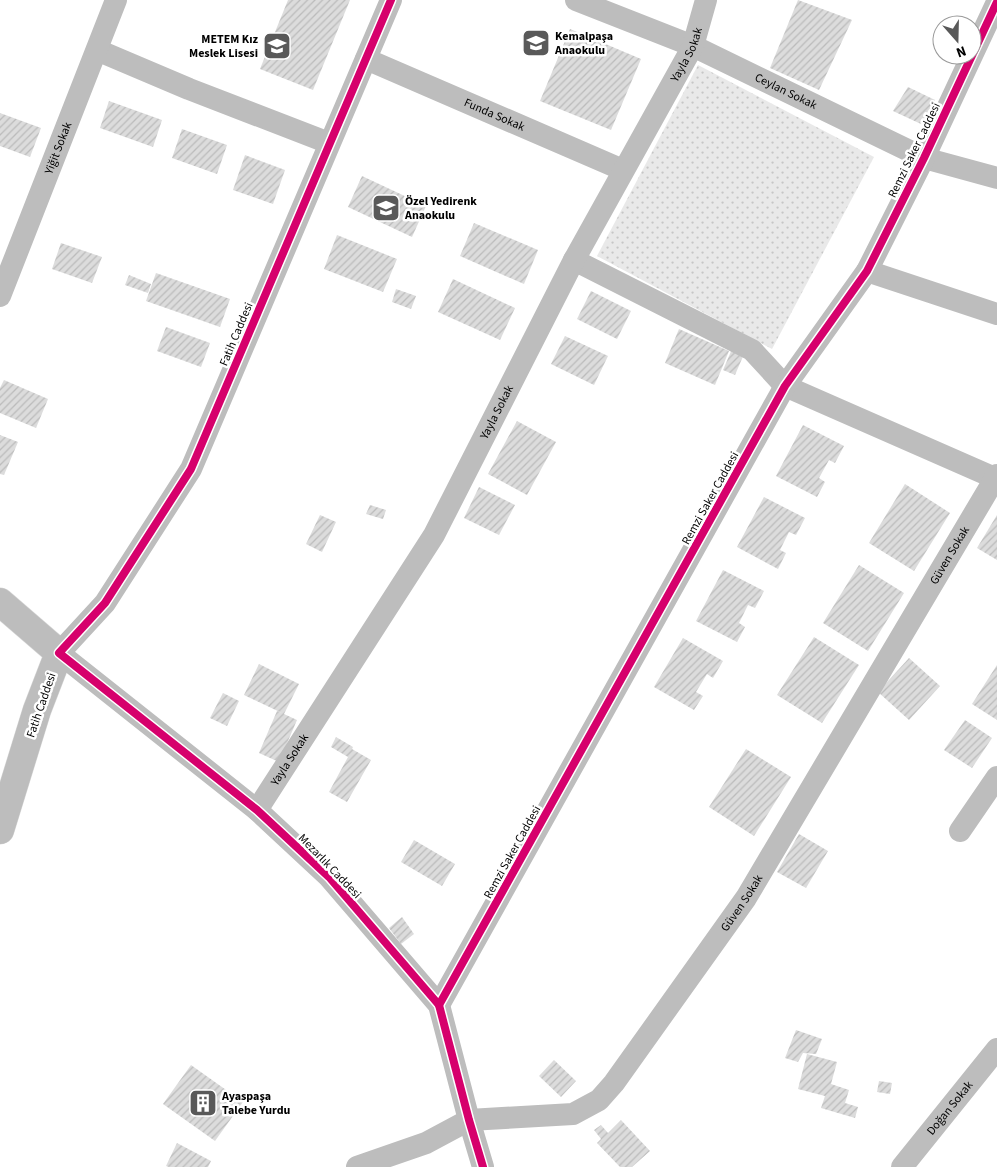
<svg xmlns="http://www.w3.org/2000/svg" width="997" height="1167" font-family="'Source Sans 3',sans-serif">
  <style>
    .park { fill: url(#park-dots) }
    .building { fill: url(#building-hatch) }
    .lines { fill: none; stroke-linecap: round; stroke-linejoin: round }
    .major-casing { stroke: #dbdbdb; stroke-width: 29 }
    .minor { stroke: #bdbdbd; stroke-width: 22 }
    .major { stroke: #bdbdbd; stroke-width: 28 }
    .cycleway-casing { stroke: #fff; stroke-width: 11 }
    .cycleway { stroke: #d6006c; stroke-width: 8 }
    .labels { text-anchor: middle; stroke-width: 5; stroke-linejoin: round; paint-order: stroke }
    .poi-label { font-size: 12px; font-weight: bold; fill: #000; stroke: #fff; text-anchor: start }
    .street-label { font-size: 12px; fill: #000; stroke: #fff }
  </style>
  <defs>
    <pattern id="park-dots" width="8" height="8" patternUnits="userSpaceOnUse" patternTransform="scale(1.25)"><rect width="8" height="8" fill="#e9e9e9"/><path d="M2 2h.1M6 6h.1" fill="none" stroke="#c6c6c6" stroke-width="1.8" stroke-linecap="round"/></pattern>
    <pattern id="building-hatch" width="6" height="6" patternUnits="userSpaceOnUse" patternTransform="scale(1.25)"><rect width="6" height="6" fill="#dcdcdc"/><path d="M-1 1l2-2M0 6l6-6M5 7l2-2" fill="none" stroke="#bbb"/></pattern>
  </defs>
  <rect width="100%" height="100%" fill="#fff"/>
  <path class="park" d="M698,65L874,157L772,349L597,256Z"/>
  <g class="building">
    <path d="M288,0H350L313,90L260,69Z"/>
    <path d="M798,0L852,20L819,90L770,68Z"/>
    <path d="M570,29L641,59L611,130L540,101Z"/>
    <path d="M908,87L935,100L921,124L893,111Z"/>
    <path d="M109,101L162,120L153,147L100,128Z"/>
    <path d="M0,113L41,128L30,157L0,146Z"/>
    <path d="M182,129L227,145L217,174L172,158Z"/>
    <path d="M245,155L285,170L273,204L233,190Z"/>
    <path d="M362,176L426,206L412,237L348,207Z"/>
    <path d="M474,223L538,250L524,284L460,256Z"/>
    <path d="M337,235L397,259L383,292L324,269Z"/>
    <path d="M61,243L102,257L92,283L52,269Z"/>
    <path d="M156,273L230,299L220,327L146,301Z"/>
    <path d="M129,275L151,284L148,293L125,285Z"/>
    <path d="M453,279L515,308L500,340L438,312Z"/>
    <path d="M396,289L416,296L411,309L392,302Z"/>
    <path d="M591,291L631,311L617,339L577,319Z"/>
    <path d="M166,327L210,343L201,367L157,351Z"/>
    <path d="M679,329L729,351L715,385L665,363Z"/>
    <path d="M565,336L608,356L594,385L551,364Z"/>
    <path d="M735,342L747,347L735,375L723,370Z"/>
    <path d="M4,380L48,399L36,428L0,413V388Z"/>
    <path d="M517,421L556,442L527,495L488,474Z"/>
    <path d="M803,425L844,446L835,463L829,460L819,478L825,482L817,497L776,476Z"/>
    <path d="M0,435L18,442L4,475L0,474Z"/>
    <path d="M905,484L950,513L914,571L869,543Z"/>
    <path d="M479,487L515,505L499,535L464,518Z"/>
    <path d="M764,497L805,518L796,535L789,532L780,550L786,553L778,569L737,547Z"/>
    <path d="M370,505L386,510L383,519L366,514Z"/>
    <path d="M320,515L336,522L322,552L306,544Z"/>
    <path d="M997,515V560L977,548Z"/>
    <path d="M859,565L904,593L868,651L823,623Z"/>
    <path d="M723,570L764,591L755,608L748,605L739,623L745,627L737,642L696,621Z"/>
    <path d="M814,637L859,665L822,723L777,695Z"/>
    <path d="M683,638L723,661L713,678L707,674L696,692L703,696L694,710L654,687Z"/>
    <path d="M909,658L940,686L909,720L878,692Z"/>
    <path d="M259,664L299,684L284,714L297,720L279,762L259,753L277,711L282,713L244,695Z"/>
    <path d="M997,665V720L972,704Z"/>
    <path d="M223,693L239,701L227,726L210,718Z"/>
    <path d="M965,720L992,738L972,768L944,750Z"/>
    <path d="M336,737L353,747L352,749L371,760L347,802L329,792L348,757L331,747Z"/>
    <path d="M746,749L791,777L754,836L709,807Z"/>
    <path d="M799,834L828,851L806,888L777,872Z"/>
    <path d="M414,840L455,864L442,886L401,862Z"/>
    <path d="M402,917L414,934L401,944L389,928Z"/>
    <path d="M796,1030L822,1039L816,1054L803,1053L798,1062L785,1058Z"/>
    <path d="M807,1054L837,1062L831,1084L849,1090L845,1103L858,1107L855,1118L821,1108L825,1096L798,1089Z"/>
    <path d="M554,1060L576,1081L561,1097L539,1076Z"/>
    <path d="M191,1065L243,1102L215,1141L163,1104Z"/>
    <path d="M879,1081L892,1083L890,1094L877,1092Z"/>
    <path d="M621,1120L650,1151L632,1167H620L597,1143L601,1139L594,1130L601,1125L608,1133Z"/>
    <path d="M177,1143L211,1161L208,1167H169L166,1166Z"/>
  </g>
  <g class="lines">
    <defs>
      <path id="major" d="M0,602L59,653L37,710L0,830"/>
    </defs>
    <use href="#major" class="major-casing"/>
    <g class="minor">
      <path d="M391,0L191,469L105,603L59,653L257,810L329,877L439,1005L469,1120L483,1167"/>
      <path id="s1" d="M576,0L693,46L924,158L997,178"/>
      <path d="M97,50L189,89L329,143"/>
      <path id="s2" d="M366,59L623,170"/>
      <path d="M574,260L752,350L785,386L997,479"/>
      <path d="M867,271L997,314"/>
      <path id="s3" d="M0,296L116,0"/>
      <path id="s4" d="M257,810L434,535L574,260L693,46L706,0"/>
      <path d="M960,831L997,777"/>
      <path d="M439,1005L785,386L867,271L924,158L997,2"/>
      <path id="s5" d="M357,1167L426,1143L469,1120L573,1114L599,1100L614,1083L746,898L997,475"/>
      <path id="s6" d="M902,1167L997,1049"/>
    </g>
    <use href="#major" class="major"/>
    <defs>
      <g id="cycleway">
        <path d="M391,0L191,469L105,603L59,653L257,810L329,877L439,1005L469,1120L483,1167"/>
        <path d="M439,1005L785,386L867,271L924,158L997,2"/>
      </g>
    </defs>
    <use href="#cycleway" class="cycleway-casing"/>
    <use href="#cycleway" class="cycleway"/>
  </g>
  <defs>
    <symbol id="school-square" viewBox="-11 -11 22 22"><rect x="-9" y="-9" width="18" height="18" rx="4" fill="#595959" stroke="#fff"/><path d="M0-5L7-2L0 1L-7-2ZM-4 1L0 2.5L4 1V4Q0 6-4 4Z" fill="#fff"/></symbol>
    <symbol id="building-square" viewBox="-11 -11 22 22"><rect x="-9" y="-9" width="18" height="18" rx="4" fill="#595959" stroke="#fff"/><path d="M-4-6H4V6H1V3H-1V6H-4ZM-2.5-4.3h1.7v1.8h-1.7ZM.8-4.3h1.7v1.8H.8ZM-2.5-1h1.7V.8h-1.7ZM.8-1h1.7V.8H.8Z" fill="#fff"/></symbol>
  </defs>
  <g fill-rule="evenodd">
    <use href="#school-square" x="520" y="27" width="32" height="32"/>
    <use href="#school-square" x="261" y="30" width="32" height="32"/>
    <use href="#school-square" x="370" y="192" width="32" height="32"/>
    <use href="#building-square" x="187" y="1087" width="32" height="32"/>
  </g>
  <g class="labels">
    <g class="poi-label">
      <text x="555" y="40">Kemalpaşa<tspan x="555" dy="14">Anaokulu</tspan></text>
      <text x="258" y="43" text-anchor="end">METEM Kız<tspan x="258" dy="14">Meslek Lisesi</tspan></text>
      <text x="405" y="205">Özel Yedirenk<tspan x="405" dy="14">Anaokulu</tspan></text>
      <text x="222" y="1100">Ayaspaşa<tspan x="222" dy="14">Talebe Yurdu</tspan></text>
    </g>
    <g class="street-label">
      <text dy="4" stroke="none"><textPath href="#s4" startOffset="870">Yayla Sokak</textPath></text>
      <text dy="4" stroke="none"><textPath href="#s1" startOffset="229">Ceylan Sokak</textPath></text>
      <text dy="4" stroke="none"><textPath href="#s2" startOffset="140">Funda Sokak</textPath></text>
      <text dy="4" stroke="none"><textPath href="#s3" startOffset="159">Yiğit Sokak</textPath></text>
      <text transform="translate(914 150) rotate(-64)" y="4">Remzi Saker Caddesi</text>
      <text transform="translate(236 334) rotate(-67)" y="4">Fatih Caddesi</text>
      <text dy="4" stroke="none"><textPath href="#s4" startOffset="465">Yayla Sokak</textPath></text>
      <text transform="translate(710 498) rotate(-61)" y="4">Remzi Saker Caddesi</text>
      <text dy="4" stroke="none"><textPath href="#s5" startOffset="904">Güven Sokak</textPath></text>
      <text transform="translate(41 705) rotate(-71)" y="4">Fatih Caddesi</text>
      <text dy="4" stroke="none"><textPath href="#s4" startOffset="60">Yayla Sokak</textPath></text>
      <text transform="translate(512 852) rotate(-61)" y="4">Remzi Saker Caddesi</text>
      <text transform="translate(330 866) rotate(46)" y="4">Mezarlık Caddesi</text>
      <text dy="4" stroke="none"><textPath href="#s5" startOffset="499">Güven Sokak</textPath></text>
      <text dy="4" stroke="none"><textPath href="#s6" startOffset="76">Doğan Sokak</textPath></text>
    </g>
  </g>
  <g transform="translate(957 40) rotate(160)"><circle r="24" fill="#ffffff" stroke="#999999"/>
  <path d="M0-4L9 19L0 12L-9 19Z" fill="#595959"/>
  <text y="-8" font-size="14" font-weight="bold" text-anchor="middle" fill="#000000">N</text>
  </g>
</svg>
